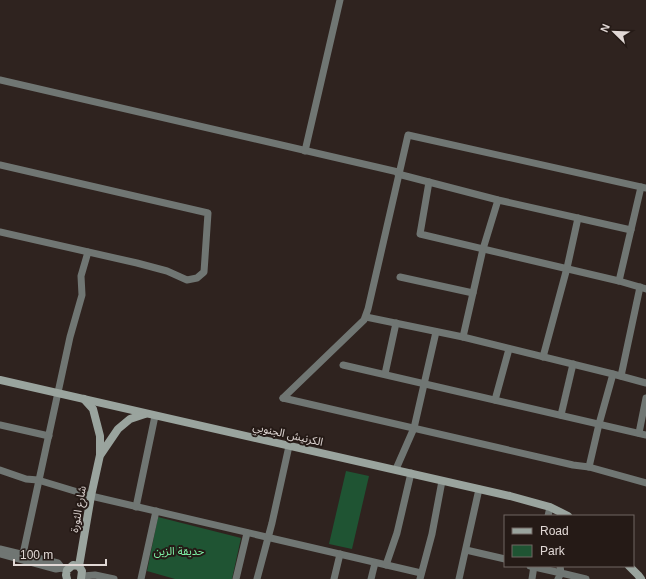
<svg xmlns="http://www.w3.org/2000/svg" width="646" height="579" font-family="Helvetica,'Noto Sans Arabic',sans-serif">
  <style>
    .green { fill: #1f5433 }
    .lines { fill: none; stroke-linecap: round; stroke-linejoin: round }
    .street { stroke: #707673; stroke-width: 7 }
    .secondary { stroke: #9aa49e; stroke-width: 8 }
    .labels { text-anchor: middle; stroke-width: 4; stroke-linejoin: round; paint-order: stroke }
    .street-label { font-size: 11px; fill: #e1d8d5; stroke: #251a16 }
    .park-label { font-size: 11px; fill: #7ff5a8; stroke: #251a16 }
  </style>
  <rect width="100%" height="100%" fill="#2f231f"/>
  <g class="green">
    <path d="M346,471L369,476L352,549L329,544Z"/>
    <path d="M158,517L241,538L232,579H175L147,571Z"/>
  </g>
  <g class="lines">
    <g class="street">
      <path d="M0,80L398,172"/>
      <path d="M305,151L340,0"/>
      <path d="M0,165L208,213L204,272L197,278L187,280L167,271L137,263L0,232"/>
      <path d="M398,174L498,200L631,230"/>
      <path d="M429,182L420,234L619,281L646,289"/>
      <path d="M400,277L473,293"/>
      <path d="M619,281L641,187"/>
      <path d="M366,317L463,337L613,374L646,383"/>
      <path d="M463,337L483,249L498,200"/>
      <path d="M543,357L567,268L578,218"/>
      <path d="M343,365L646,435"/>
      <path d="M385,374L396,323"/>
      <path d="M621,376L640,287"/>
      <path d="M283,398L364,320L368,309L408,135L646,188"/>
      <path d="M283,398L573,465L589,467L646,483"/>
      <path d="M495,400L509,349"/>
      <path d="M561,415L573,364"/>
      <path d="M0,425L49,436"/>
      <path d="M639,433L646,398"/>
      <path d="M589,467L599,424L613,374"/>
      <path d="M396,469L414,428L436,332"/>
      <path d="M0,470L26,479L38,480L91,496L421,573"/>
      <path d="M136,507L155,416"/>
      <path d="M548,516L550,507"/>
      <path d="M0,549L58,563L62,568L67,570"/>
      <path d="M466,550L505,559"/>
      <path d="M0,554L56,569L62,568"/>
      <path d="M23,554L70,337L82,295L81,276L88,252"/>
      <path d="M386,565L397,533L411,473"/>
      <path d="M530,566L561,573L558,579"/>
      <path d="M560,566L561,573L586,579"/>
      <path d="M83,576L95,575L114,579"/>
      <path d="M141,579L156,511"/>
      <path d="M236,579L247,533"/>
      <path d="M257,579L272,523L289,446"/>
      <path d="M334,579L340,554"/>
      <path d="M371,579L375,563"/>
      <path d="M420,579L432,534L442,481"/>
      <path d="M459,579L479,489"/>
      <path d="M532,579L534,566"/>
    </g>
    <g class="secondary">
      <path d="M0,380L510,496L550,507L568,516"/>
      <path d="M101,454L118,429L130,419L145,414"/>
      <path d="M79,566L91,496L100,455V436L93,409L84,399"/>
      <path d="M629,566L638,575L641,579"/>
      <path d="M67,579L66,575L67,570L73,565L79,566L82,571L81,579"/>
    </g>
  </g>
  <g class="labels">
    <g class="street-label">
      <text transform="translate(288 434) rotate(13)" y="4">الكرنيش الجنوبي</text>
      <text transform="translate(78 509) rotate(-80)" y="4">شارع الثورة</text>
    </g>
    <g class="park-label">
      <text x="179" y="555">حديقة الزين</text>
    </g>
  </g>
  <rect x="504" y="515" width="130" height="52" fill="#251a16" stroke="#706662"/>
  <rect x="512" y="528" width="20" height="6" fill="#9aa49e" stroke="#706662"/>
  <text x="540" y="535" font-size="12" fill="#e1d8d5">Road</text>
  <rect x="512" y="545" width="20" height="12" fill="#1f5433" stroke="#706662"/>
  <text x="540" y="555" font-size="12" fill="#e1d8d5">Park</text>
  <g transform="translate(614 32) rotate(293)" stroke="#251a16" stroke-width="3" paint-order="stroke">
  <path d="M0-3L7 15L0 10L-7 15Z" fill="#e1d8d5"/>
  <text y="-6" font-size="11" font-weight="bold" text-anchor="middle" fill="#e1d8d5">N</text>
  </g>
  <path d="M14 559v6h92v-6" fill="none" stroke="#e1d8d5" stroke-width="2"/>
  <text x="20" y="559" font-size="12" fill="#e1d8d5" stroke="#251a16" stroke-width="3" paint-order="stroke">100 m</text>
</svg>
